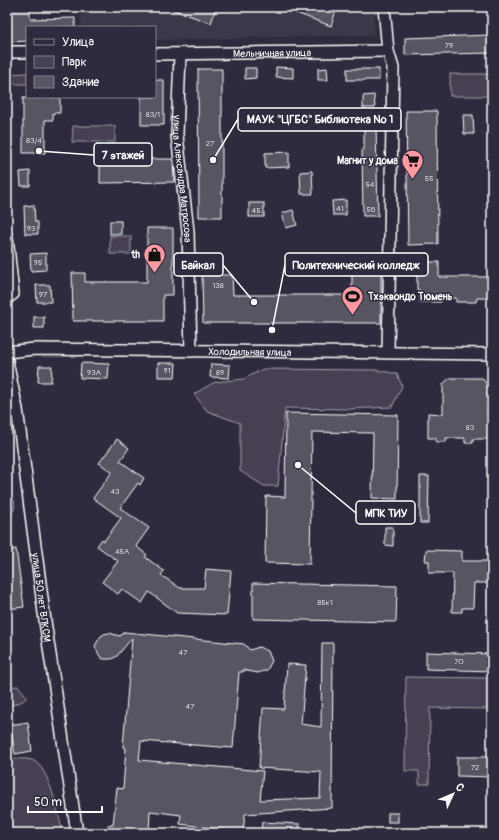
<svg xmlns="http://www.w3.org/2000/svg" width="499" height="840" font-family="Pangolin,sans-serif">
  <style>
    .built { fill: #3c3749 }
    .green { fill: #464152; stroke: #a2a0a8 }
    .building { fill: #595564; stroke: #fff }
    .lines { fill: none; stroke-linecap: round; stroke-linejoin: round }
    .minor-casing { stroke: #fff; stroke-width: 14 }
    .minor { stroke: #2f2a3d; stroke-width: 11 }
    .labels { text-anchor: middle; stroke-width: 3; stroke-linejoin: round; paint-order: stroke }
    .number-label { font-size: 8px; fill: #d6d4d8 }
    .street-label { font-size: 10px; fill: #fff; stroke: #2f2a3d }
    .poi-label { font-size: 10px; font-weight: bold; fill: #fff; stroke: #2f2a3d; text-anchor: end }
    .leader { fill: none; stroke: #fff; stroke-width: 1.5 }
    .callout-dot { fill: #fff; stroke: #2f2a3d; stroke-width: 1.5 }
    .callout { fill: #2f2a3d; stroke: #fff; stroke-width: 1.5 }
    .callout-label { font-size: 11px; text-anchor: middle; font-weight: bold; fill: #fff }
  </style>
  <rect width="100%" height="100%" fill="#2f2a3d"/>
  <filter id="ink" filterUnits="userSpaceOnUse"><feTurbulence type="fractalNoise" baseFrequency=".025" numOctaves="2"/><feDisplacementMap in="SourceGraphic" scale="8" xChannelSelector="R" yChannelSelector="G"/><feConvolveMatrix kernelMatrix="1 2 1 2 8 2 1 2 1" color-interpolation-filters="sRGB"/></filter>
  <g filter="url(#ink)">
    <path class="built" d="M80,7H374V35L155,40V27H81Z"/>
    <g class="green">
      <path d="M27,73V84H13L12,74Z"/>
      <rect x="450" y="74" width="42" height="22"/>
      <path d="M73,126H115V142H72Z"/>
      <rect x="110" y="236" width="21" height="18"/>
      <path d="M263,369L377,370L397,374L402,386L392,407L350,409L285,408L278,486H264L240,471V423L207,411L194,394L215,382L244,379Z"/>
      <path d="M11,498L14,500C16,509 14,512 7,518V499Z"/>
      <path d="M406,677L487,678V709L430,708L429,784H419V771H405Z"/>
      <path d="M18,686L27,697L23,701L7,707V687Z"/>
      <path d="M7,759C14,759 25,758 32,760C50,766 58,816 63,833H11L7,799Z"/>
    </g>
    <g class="building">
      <path d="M9,7H30V19L75,18V27H27V41L10,42Z"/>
      <path d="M168,7H216L211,23L168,8Z"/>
      <path d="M280,7H337L331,26Z"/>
      <path d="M492,35V53L405,55V38Z"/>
      <path d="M276,67L293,68V78L276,77Z"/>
      <path d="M245,68H256V78L245,79Z"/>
      <path d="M327,68L328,80H318V69Z"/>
      <path d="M198,69H222V217H199Z"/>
      <rect x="347" y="69" width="32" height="11"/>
      <path d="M155,80H164V125H141V97H155Z"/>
      <path d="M374,95L375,108H363V96Z"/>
      <path d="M60,97V113H53V120H45V153H23V98Z"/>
      <path d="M406,111H437L438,244L408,245Z"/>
      <path d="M463,115H473L474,134H464Z"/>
      <path d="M364,126H376L378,216H363L362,149H364Z"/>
      <path d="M289,152V167L265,168V153Z"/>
      <path d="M100,159H173L174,182L100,183Z"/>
      <path d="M30,171V186H21L20,172Z"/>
      <path d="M312,171L313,194H301L300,172Z"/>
      <path d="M346,200V215H333L332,201Z"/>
      <rect x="249" y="203" width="15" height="14"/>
      <path d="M34,205L35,222H38V234H25L24,206Z"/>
      <path d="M293,210L297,225L286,228L282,213Z"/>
      <rect x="110" y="221" width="11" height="13"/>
      <path d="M147,228H173V295H163V321H73L72,273H85V282H147Z"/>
      <path d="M46,253V270L31,271L30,254Z"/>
      <path d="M352,260H381V323H203L202,275H232L233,295H352Z"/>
      <path d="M420,262H439V277H492V298H477L476,302H456V298H441V302H420V290H417V270H420Z"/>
      <path d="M36,285H50L51,302H37Z"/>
      <rect x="34" y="317" width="10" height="11"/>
      <path d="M81,363L109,364L108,379L80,378Z"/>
      <path d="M158,363H176L175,377H158Z"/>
      <path d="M211,364L230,365L229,378L210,377Z"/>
      <path d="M39,366H52L51,382H38Z"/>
      <path d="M450,378H482L488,386L487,415H492V439H473V443H465V438H446V442H436V438H428V413L443,414V384Z"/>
      <path d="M286,413L398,415L397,499L372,498L373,433L312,432L310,564L265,563L266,496L285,497Z"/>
      <path d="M117,439L129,448L120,461L144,478L140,485L138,483L120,508L149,528L136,546L147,555L145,557L164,571L161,575L180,588H204L206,569L231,571L227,615L177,613L149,592L142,603L122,589L118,594L102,582L118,561L97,546L102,539L104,541L121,518L93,498L112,472L99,463Z"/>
      <path d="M420,476H429L428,523H420Z"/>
      <path d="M385,527H393V546L385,545Z"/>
      <path d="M16,549L24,607L7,609V551Z"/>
      <path d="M426,550L462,551V561H492V583H474L473,608H462V612H452L453,573H429V561H425Z"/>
      <path d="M253,583L397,586L396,622L253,619Z"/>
      <path d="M124,632L244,644L250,650L259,647L268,651L272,661L267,670L258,673L243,670V672H239L233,748L141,741L139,760L263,771L260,800L320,798L321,772L259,768L263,708L284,709L287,664L306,665L301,724L321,727L322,643H333L332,808L245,814L243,832L180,824L181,815L150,811L149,833H107L108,825H113L117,788L123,789L126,748L123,747L132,638L117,656L112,659H103L99,655L95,646L100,637L104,634L109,633L120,636Z"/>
      <path d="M426,652L492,654V671L426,669Z"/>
      <path d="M28,722L32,751L15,754L10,725Z"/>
      <path d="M457,757H492V777L457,776Z"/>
      <rect x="388" y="813" width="10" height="9"/>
      <path d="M262,822L300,824L299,833H261Z"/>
    </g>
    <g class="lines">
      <defs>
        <g id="minor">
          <path d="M384,7L388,51L393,68L388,352"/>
          <path d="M7,52H27"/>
          <path id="s1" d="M155,54L388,51"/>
          <path id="s2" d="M180,55L177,135L188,231L191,351"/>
          <path d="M7,237L13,294L7,298"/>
          <path id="s3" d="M7,352L34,349L492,354"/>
          <path id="s4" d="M7,361L17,409L46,628L77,833"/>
        </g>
      </defs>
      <use href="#minor" class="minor-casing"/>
      <use href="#minor" class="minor"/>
    </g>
  </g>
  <defs>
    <symbol id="supermarket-pin" viewBox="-11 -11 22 30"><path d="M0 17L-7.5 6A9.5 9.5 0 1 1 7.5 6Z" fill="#ff9aa2" stroke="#2f2a3d"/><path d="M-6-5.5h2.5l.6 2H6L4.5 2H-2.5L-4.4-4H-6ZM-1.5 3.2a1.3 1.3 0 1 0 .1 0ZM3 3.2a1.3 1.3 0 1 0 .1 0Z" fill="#111"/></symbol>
    <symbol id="shop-pin" viewBox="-11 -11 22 30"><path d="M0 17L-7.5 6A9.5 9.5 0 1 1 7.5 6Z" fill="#ff9aa2" stroke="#2f2a3d"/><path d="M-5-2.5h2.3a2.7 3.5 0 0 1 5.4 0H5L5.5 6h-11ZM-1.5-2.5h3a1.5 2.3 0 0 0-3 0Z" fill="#111"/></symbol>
    <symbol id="stadium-pin" viewBox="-11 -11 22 30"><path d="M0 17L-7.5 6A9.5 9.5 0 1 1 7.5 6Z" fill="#ff9aa2" stroke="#2f2a3d"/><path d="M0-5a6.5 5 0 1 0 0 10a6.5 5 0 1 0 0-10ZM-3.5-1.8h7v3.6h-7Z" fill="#111"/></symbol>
  </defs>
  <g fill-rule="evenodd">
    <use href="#supermarket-pin" x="400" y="148" width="25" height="34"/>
    <use href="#shop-pin" x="142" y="242" width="25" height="34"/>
    <use href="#stadium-pin" x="340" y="284" width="25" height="34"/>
  </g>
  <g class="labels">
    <g class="number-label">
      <text x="449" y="48">79</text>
      <text x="153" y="117">83/1</text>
      <text x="34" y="143">83/4</text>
      <text x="210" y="146">27</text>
      <text x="429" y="181">55</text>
      <text x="370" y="187">54</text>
      <text x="340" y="211">41</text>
      <text x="371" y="212">56</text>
      <text x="256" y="213">45</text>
      <text x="31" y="231">93</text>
      <text x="38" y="265">95</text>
      <text x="218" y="288">138</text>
      <text x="43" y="297">97</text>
      <text x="167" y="373">91</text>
      <text x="94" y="375">93А</text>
      <text x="220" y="375">89</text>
      <text x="470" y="430">83</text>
      <text x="115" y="494">43</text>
      <text x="122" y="554">45А</text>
      <text x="325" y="605">85к1</text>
      <text x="183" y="655">47</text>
      <text x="459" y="664">70</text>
      <text x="190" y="709">47</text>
      <text x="475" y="770">72</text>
    </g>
    <g class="street-label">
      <text dy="4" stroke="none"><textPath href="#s1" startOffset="117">Мельничная улица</textPath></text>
      <text dy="4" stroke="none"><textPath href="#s2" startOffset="124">улица Александра Матросова</textPath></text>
      <text dy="4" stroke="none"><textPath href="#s3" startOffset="243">Холодильная улица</textPath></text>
      <text dy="4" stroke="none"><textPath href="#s4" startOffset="239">улица 50 лет ВЛКСМ</textPath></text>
    </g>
    <g class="poi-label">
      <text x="398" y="164">Магнит у дома</text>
      <text x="140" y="258">th</text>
      <text x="368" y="300" text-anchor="start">Тхэквондо Тюмень</text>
    </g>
  </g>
  <path class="leader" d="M213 160L238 119M39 151L94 155M272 330L285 265M254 302L223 265M298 465L356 513"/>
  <g class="callout-dot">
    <circle cx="213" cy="160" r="4"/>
    <circle cx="39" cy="151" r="4"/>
    <circle cx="272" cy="330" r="4"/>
    <circle cx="254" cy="302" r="4"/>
    <circle cx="298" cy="465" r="4"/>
  </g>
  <g class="callout">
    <rect x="238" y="108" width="163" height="23" rx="4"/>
    <rect x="94" y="143" width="58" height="23" rx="4"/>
    <rect x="285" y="253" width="143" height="23" rx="4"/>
    <rect x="174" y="253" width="49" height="23" rx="4"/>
    <rect x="356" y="501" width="59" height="23" rx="4"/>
  </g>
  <g class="callout-label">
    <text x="320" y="123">МАУК "ЦГБС" Библиотека № 1</text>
    <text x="123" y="159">7 этажей</text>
    <text x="356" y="269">Политехнический колледж</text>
    <text x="198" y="269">Байкал</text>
    <text x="386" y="517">МПК ТИУ</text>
  </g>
  <rect width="499" height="840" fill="none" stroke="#2f2a3d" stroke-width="24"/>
  <rect x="12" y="12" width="475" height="816" fill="none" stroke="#fff" stroke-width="1.5" filter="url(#ink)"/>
  <rect x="26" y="26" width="130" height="72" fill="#2f2a3d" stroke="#827f8b"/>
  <rect x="34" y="39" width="20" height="6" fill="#2f2a3d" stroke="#827f8b"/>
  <text x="62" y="46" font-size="12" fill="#ffffff">Улица</text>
  <rect x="34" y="56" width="20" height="12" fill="#464152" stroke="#827f8b"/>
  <text x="62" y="66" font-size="12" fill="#ffffff">Парк</text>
  <rect x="34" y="76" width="20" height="12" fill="#595564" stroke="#827f8b"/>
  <text x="62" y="86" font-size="12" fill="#ffffff">Здание</text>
  <g transform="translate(453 794) rotate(46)" stroke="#2f2a3d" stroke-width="3" paint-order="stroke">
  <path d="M0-3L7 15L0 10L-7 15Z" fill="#ffffff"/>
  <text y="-6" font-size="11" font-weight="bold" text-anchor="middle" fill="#ffffff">С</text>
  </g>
  <path d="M28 806v6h74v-6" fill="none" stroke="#ffffff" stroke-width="2"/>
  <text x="34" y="806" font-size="12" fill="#ffffff" stroke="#2f2a3d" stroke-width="3" paint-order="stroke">50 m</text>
</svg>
